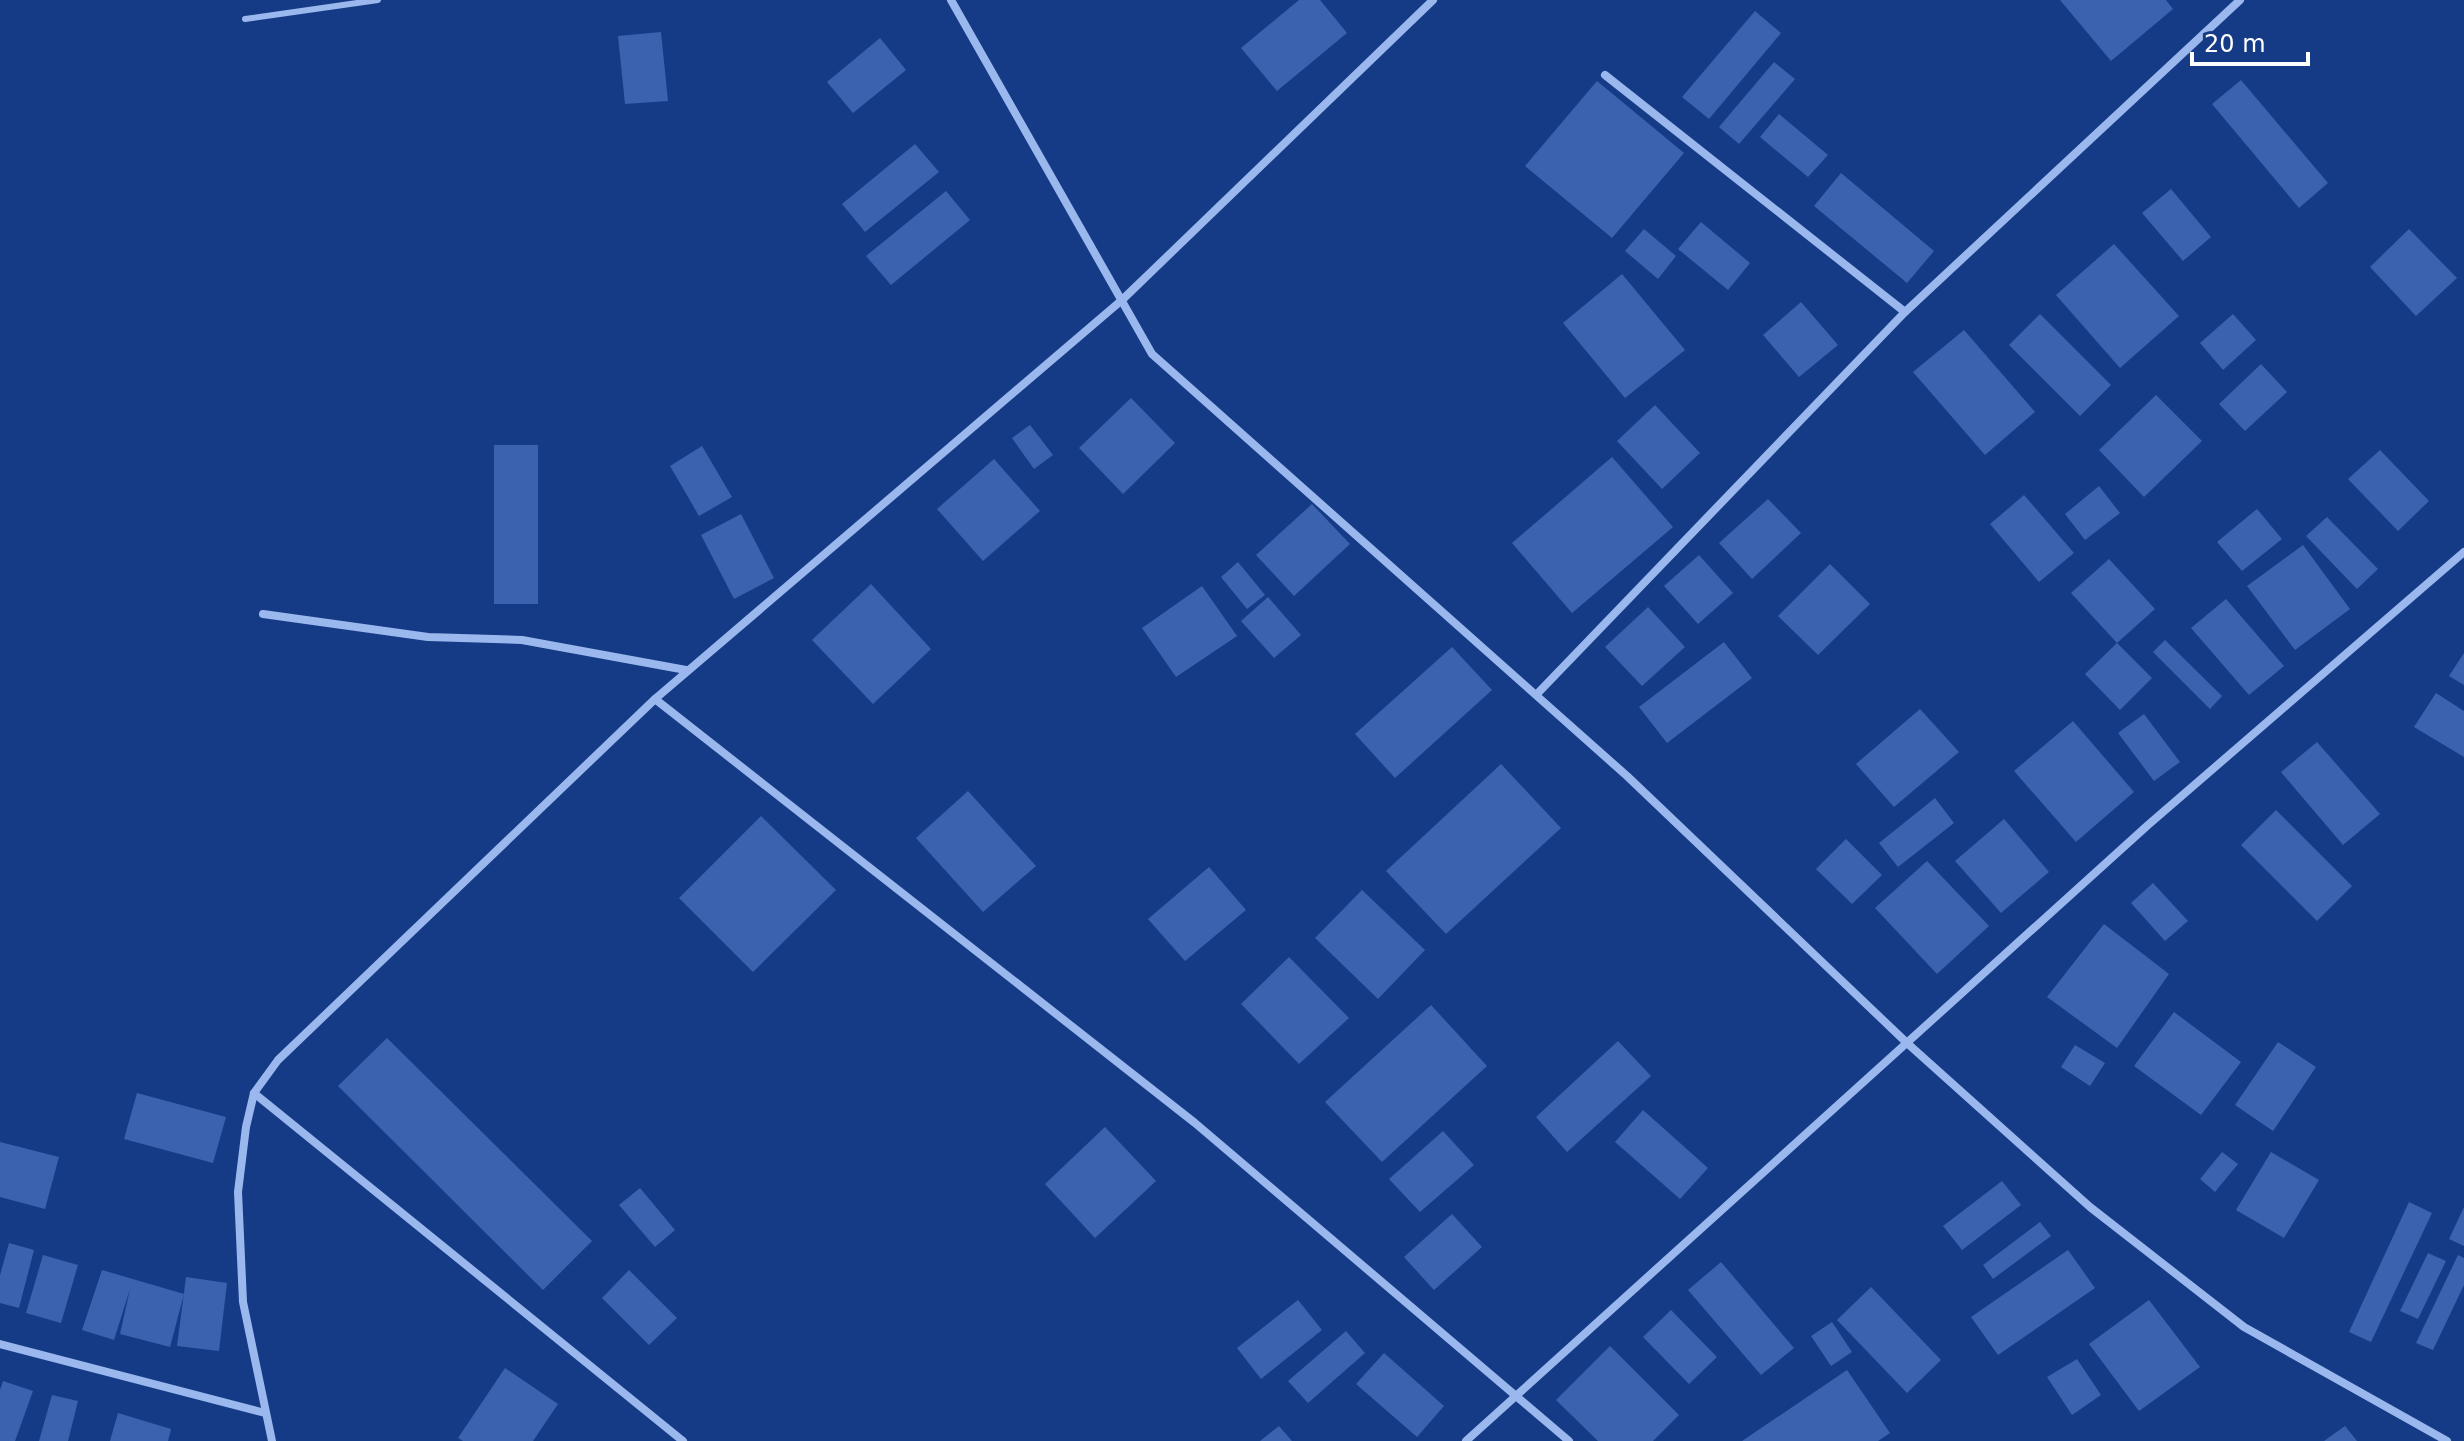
<svg xmlns="http://www.w3.org/2000/svg" width="2464" height="1441" font-family="'DejaVu Sans',sans-serif">
  <style>
    .building { fill: #3a62ae }
    .lines { fill: none; stroke-linecap: round; stroke-linejoin: round }
    .service { stroke: #9bb8ee; stroke-width: 6 }
    .minor { stroke: #9bb8ee; stroke-width: 8 }
  </style>
  <rect width="100%" height="100%" fill="#163b86"/>
  <g class="building">
    <path d="M1299,0H1320L1347,33L1277,91L1241,48Z"/>
    <path d="M2060,0H2166L2173,9L2111,61Z"/>
    <path d="M1755,11L1781,33L1709,119L1682,97Z"/>
    <path d="M661,32L668,101L625,104L618,36Z"/>
    <path d="M880,38L906,70L853,113L827,82Z"/>
    <path d="M1774,62L1795,79L1739,144L1719,127Z"/>
    <path d="M2241,80L2328,183L2299,208L2212,104Z"/>
    <path d="M1597,81L1684,153L1612,238L1525,166Z"/>
    <path d="M1779,114L1828,155L1808,177L1760,137Z"/>
    <path d="M915,144L939,172L865,232L842,204Z"/>
    <path d="M1841,173L1934,251L1907,283L1814,206Z"/>
    <path d="M2171,189L2211,237L2183,261L2142,213Z"/>
    <path d="M946,191L970,220L891,285L866,256Z"/>
    <path d="M1701,222L1750,263L1728,290L1678,249Z"/>
    <path d="M1644,229L1676,256L1658,279L1625,251Z"/>
    <path d="M2409,229L2457,278L2416,316L2370,267Z"/>
    <path d="M2114,244L2179,316L2120,368L2056,295Z"/>
    <path d="M1622,274L1685,350L1625,398L1563,323Z"/>
    <path d="M1801,302L1838,345L1799,377L1763,335Z"/>
    <path d="M2040,314L2111,385L2080,416L2009,345Z"/>
    <path d="M2233,314L2256,340L2223,370L2200,343Z"/>
    <path d="M1964,330L2035,412L1985,455L1913,372Z"/>
    <path d="M2261,364L2287,392L2245,431L2219,404Z"/>
    <path d="M2156,395L2202,441L2144,497L2099,450Z"/>
    <path d="M1131,398L1175,443L1123,494L1079,448Z"/>
    <path d="M1655,405L1700,453L1662,489L1617,441Z"/>
    <path d="M1030,425L1053,455L1034,469L1012,438Z"/>
    <rect x="494" y="445" width="44" height="159"/>
    <path d="M702,446L732,497L699,516L670,466Z"/>
    <path d="M2380,450L2429,501L2398,531L2348,479Z"/>
    <path d="M1612,457L1673,527L1572,613L1512,543Z"/>
    <path d="M994,459L1040,511L983,561L937,509Z"/>
    <path d="M2099,486L2120,513L2085,540L2065,514Z"/>
    <path d="M2024,495L2074,553L2039,582L1990,524Z"/>
    <path d="M1768,499L1801,533L1752,579L1719,543Z"/>
    <path d="M1312,504L1350,544L1294,596L1256,555Z"/>
    <path d="M2257,509L2282,539L2242,571L2217,542Z"/>
    <path d="M741,514L774,578L734,599L701,535Z"/>
    <path d="M2327,517L2378,569L2357,589L2306,536Z"/>
    <path d="M2303,545L2350,609L2295,650L2247,586Z"/>
    <path d="M1699,555L1733,593L1698,624L1664,586Z"/>
    <path d="M2109,559L2155,609L2117,643L2071,593Z"/>
    <path d="M1238,562L1265,595L1247,609L1221,577Z"/>
    <path d="M1830,564L1870,604L1818,655L1778,616Z"/>
    <path d="M871,584L931,649L873,704L812,640Z"/>
    <path d="M1202,586L1237,636L1176,677L1142,628Z"/>
    <path d="M1268,597L1301,635L1274,658L1241,621Z"/>
    <path d="M2226,599L2284,666L2249,695L2191,628Z"/>
    <path d="M1648,607L1685,647L1642,686L1605,647Z"/>
    <path d="M2165,640L2222,696L2210,709L2153,652Z"/>
    <path d="M1724,642L1752,678L1667,743L1639,707Z"/>
    <path d="M2117,643L2152,678L2120,710L2085,674Z"/>
    <path d="M1452,647L1492,690L1395,778L1355,734Z"/>
    <path d="M2464,653V685L2449,676Z"/>
    <path d="M2436,693L2464,711V757L2414,727Z"/>
    <path d="M1920,709L1959,752L1894,807L1856,764Z"/>
    <path d="M2144,714L2180,762L2154,781L2118,733Z"/>
    <path d="M2073,721L2134,792L2076,842L2014,771Z"/>
    <path d="M2317,742L2380,814L2343,845L2281,772Z"/>
    <path d="M1501,764L1561,828L1446,934L1386,871Z"/>
    <path d="M968,791L1036,866L983,912L916,838Z"/>
    <path d="M1935,798L1954,823L1898,867L1879,843Z"/>
    <path d="M2276,810L2352,886L2317,921L2241,845Z"/>
    <path d="M761,816L836,890L753,972L679,898Z"/>
    <path d="M2004,819L2049,872L2001,913L1955,861Z"/>
    <path d="M1846,839L1882,875L1852,904L1816,869Z"/>
    <path d="M1927,861L1989,926L1937,974L1875,908Z"/>
    <path d="M1209,867L1246,910L1185,961L1148,919Z"/>
    <path d="M2153,883L2188,921L2165,941L2131,903Z"/>
    <path d="M1362,890L1425,950L1378,999L1315,938Z"/>
    <path d="M2104,924L2169,974L2117,1048L2047,997Z"/>
    <path d="M1289,957L1349,1018L1299,1064L1241,1004Z"/>
    <path d="M1431,1005L1487,1066L1382,1162L1325,1102Z"/>
    <path d="M2174,1012L2241,1062L2201,1115L2134,1066Z"/>
    <path d="M387,1038L592,1241L543,1290L338,1086Z"/>
    <path d="M1618,1041L1651,1076L1567,1152L1536,1117Z"/>
    <path d="M2278,1042L2316,1067L2273,1131L2235,1105Z"/>
    <path d="M2075,1045L2105,1063L2090,1086L2061,1067Z"/>
    <path d="M137,1093L226,1117L213,1163L124,1139Z"/>
    <path d="M1643,1110L1708,1168L1680,1199L1615,1142Z"/>
    <path d="M1105,1127L1156,1181L1095,1238L1045,1184Z"/>
    <path d="M1443,1131L1474,1165L1420,1212L1389,1179Z"/>
    <path d="M0,1142L59,1157L45,1209L0,1197Z"/>
    <path d="M2222,1152L2238,1164L2215,1192L2200,1179Z"/>
    <path d="M2271,1152L2319,1180L2284,1238L2236,1210Z"/>
    <path d="M2002,1181L2021,1205L1962,1250L1943,1226Z"/>
    <path d="M640,1188L675,1230L655,1247L619,1205Z"/>
    <path d="M2409,1202L2432,1213L2371,1342L2349,1332Z"/>
    <path d="M2464,1207V1246L2449,1239Z"/>
    <path d="M1452,1214L1482,1247L1434,1290L1404,1257Z"/>
    <path d="M2040,1222L2051,1236L1993,1279L1983,1265Z"/>
    <path d="M9,1243L34,1250L19,1308L0,1303V1275Z"/>
    <path d="M2068,1250L2095,1288L1998,1355L1971,1317Z"/>
    <path d="M2428,1253L2446,1261L2418,1319L2400,1311Z"/>
    <path d="M43,1255L78,1265L61,1323L26,1313Z"/>
    <path d="M2458,1255L2464,1258V1285L2433,1350L2416,1343Z"/>
    <path d="M1721,1262L1794,1348L1761,1375L1688,1290Z"/>
    <path d="M102,1270L184,1294L170,1347L120,1334L130,1289L114,1340L82,1330Z"/>
    <path d="M629,1270L677,1318L649,1345L602,1298Z"/>
    <path d="M186,1277L227,1283L219,1351L177,1346Z"/>
    <path d="M1871,1287L1941,1360L1907,1393L1837,1320Z"/>
    <path d="M1298,1300L1322,1330L1261,1379L1237,1348Z"/>
    <path d="M2149,1300L2200,1367L2139,1411L2089,1344Z"/>
    <path d="M1671,1310L1717,1357L1689,1384L1643,1337Z"/>
    <path d="M1832,1322L1852,1352L1831,1366L1811,1336Z"/>
    <path d="M1346,1331L1365,1353L1308,1403L1288,1381Z"/>
    <path d="M1610,1346L1679,1415L1653,1441H1598L1556,1400Z"/>
    <path d="M1384,1353L1444,1406L1417,1437L1356,1384Z"/>
    <path d="M2077,1359L2101,1395L2072,1415L2047,1377Z"/>
    <path d="M505,1368L558,1404L533,1441H463L458,1438Z"/>
    <path d="M1847,1370L1890,1433L1878,1441H1742Z"/>
    <path d="M3,1381L33,1391L15,1441H0V1390Z"/>
    <path d="M52,1395L78,1401L68,1441H39Z"/>
    <path d="M118,1413L171,1429L168,1441H110Z"/>
    <path d="M1279,1426L1292,1441H1260Z"/>
    <path d="M2345,1426L2357,1441H2324Z"/>
  </g>
  <g class="lines">
    <path class="service" d="M245,19L378,0"/>
    <g class="minor">
      <path d="M951,0L1152,354L1627,776L1907,1043L2090,1207L2244,1327L2447,1441"/>
      <path d="M1605,75L1905,312"/>
      <path d="M263,614L428,637L522,640L686,670"/>
      <path d="M1537,694L1905,312L2240,0"/>
      <path d="M655,699L1195,1123L1569,1441"/>
      <path d="M254,1093L683,1441"/>
      <path d="M0,1344L265,1413"/>
      <path d="M272,1441L243,1302L238,1192L246,1127L254,1093L278,1060L655,699L1122,300L1433,0"/>
      <path d="M1466,1441L2148,825L2464,552"/>
    </g>
  </g>
  <path d="M2192 52v12h116v-12" fill="none" stroke="#ffffff" stroke-width="4"/>
  <text x="2204" y="52" font-size="24" fill="#ffffff" stroke="#163b86" stroke-width="6" paint-order="stroke">20 m</text>
</svg>
